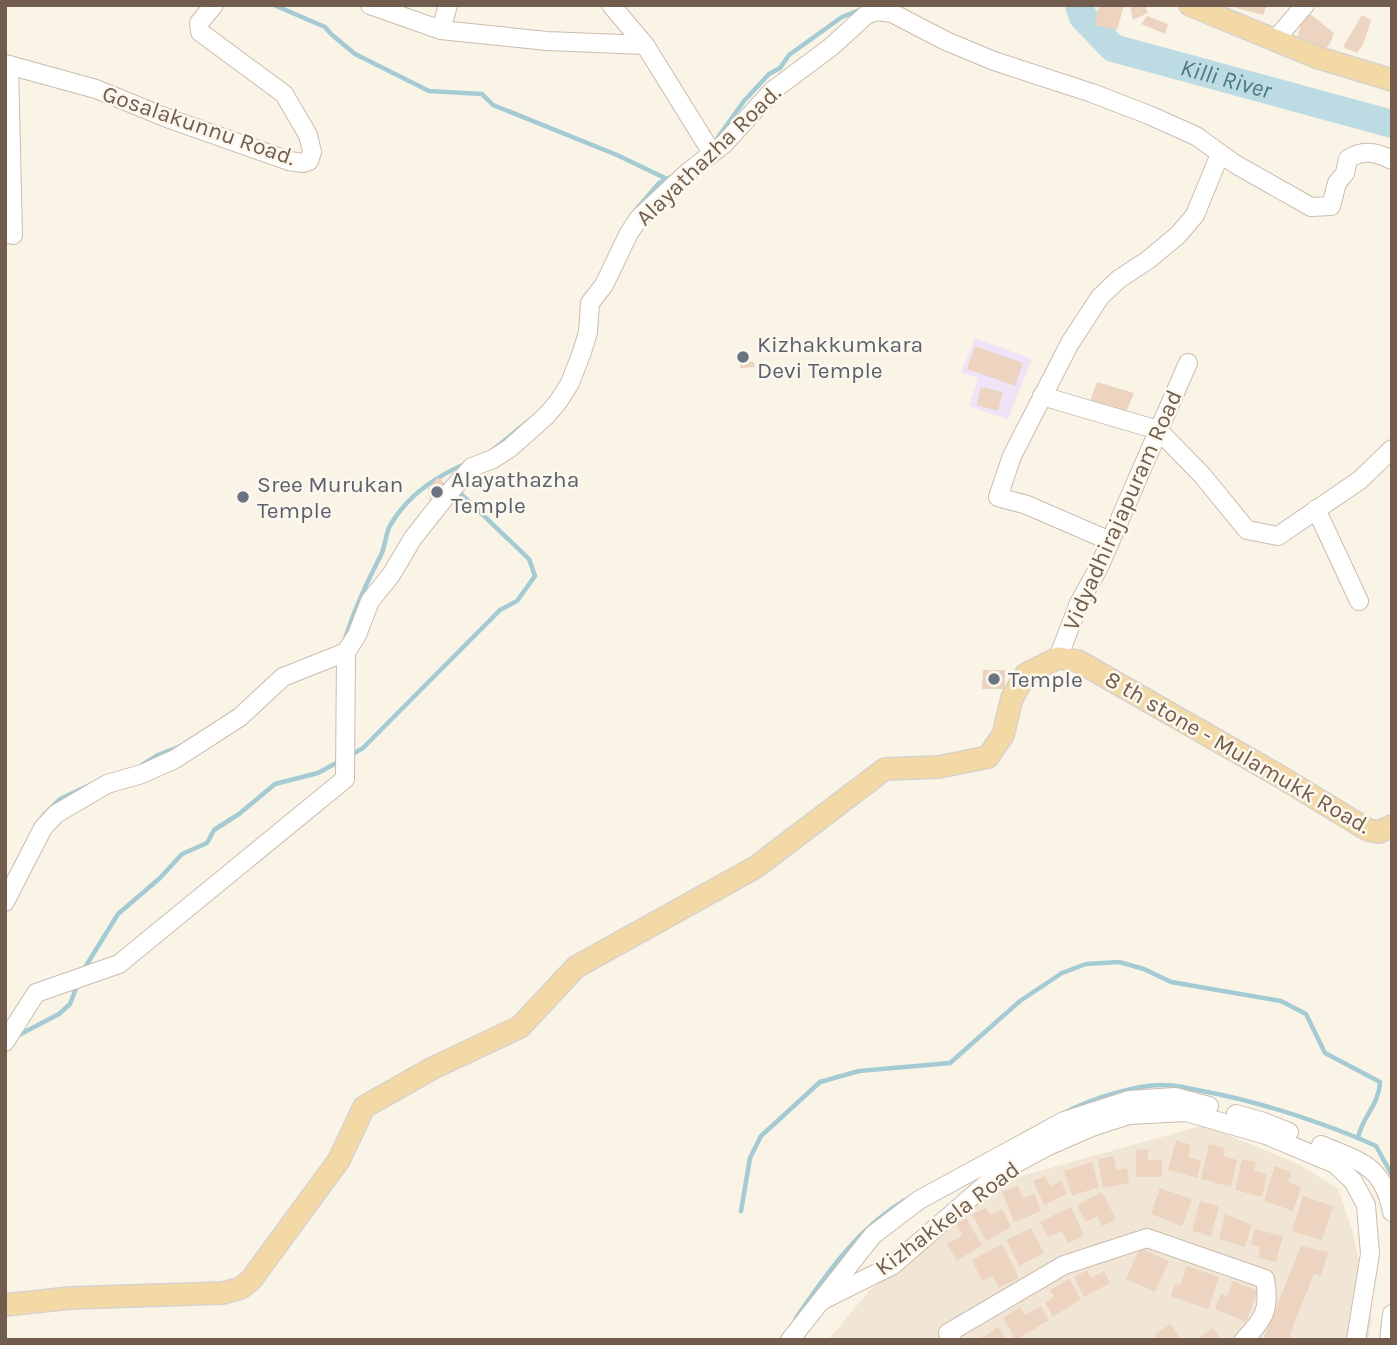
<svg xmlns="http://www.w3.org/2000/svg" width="1397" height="1345" font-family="Karla,sans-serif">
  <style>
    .residential { fill: #f1e6d6 }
    .education { fill: #f0e3f7 }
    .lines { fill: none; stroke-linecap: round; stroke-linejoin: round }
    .stream { stroke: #a4cad3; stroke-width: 4.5 }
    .river { stroke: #bddbe2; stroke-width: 28 }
    .building { fill: #edd4c1 }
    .minor-casing { stroke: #cbbcae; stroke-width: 20 }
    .major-casing { stroke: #d8d1cd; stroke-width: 24 }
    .minor { stroke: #fff; stroke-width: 18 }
    .major { stroke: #f3d9a5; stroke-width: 21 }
    .worship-dot { fill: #6b7280; stroke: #fdf8ed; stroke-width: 2.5 }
    .labels { text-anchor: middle; stroke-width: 5; stroke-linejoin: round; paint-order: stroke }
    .street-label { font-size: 23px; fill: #725c4d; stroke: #fdf8ed }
    .worship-label { font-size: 23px; fill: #5b616d; stroke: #fdf8ed; text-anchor: start }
    .water-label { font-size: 24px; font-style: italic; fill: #497783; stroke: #fdf8ed }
  </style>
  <rect width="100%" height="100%" fill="#faf4e7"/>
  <path class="residential" d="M1204,1125L1301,1165L1338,1189L1352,1229L1372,1321L1368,1340H828L869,1291L928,1245L1000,1182Z"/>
  <path class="education" d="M975,338L1032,359L1008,419L969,406L978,378L961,372Z"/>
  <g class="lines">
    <g class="stream">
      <path d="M274,5L325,27L331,34L355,54L429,91L482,94L493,105L617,155L667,179"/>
      <path d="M716,140L744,101L769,74L780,68L789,55L842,17L862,9"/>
      <path d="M635,211L659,183L671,177"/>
      <path d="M494,449L531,419"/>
      <path d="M345,639C354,610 367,582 381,555C386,545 385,533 391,524C408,495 435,477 465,464"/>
      <path d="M351,755L363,748L500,610L517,601L535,576L529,559L457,490"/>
      <path d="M142,765L158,755L181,746"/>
      <path d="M42,817L60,799L92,784"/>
      <path d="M84,969L118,914L160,878L182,854L207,843L214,830L239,814L275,784L318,773L340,761"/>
      <path d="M15,1037L59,1014L70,1004L78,983"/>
      <path d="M1066,1112C1092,1099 1136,1084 1165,1085C1176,1085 1187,1088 1197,1090C1253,1100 1306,1117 1358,1138"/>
      <path d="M741,1211L750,1158L761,1136L820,1082L859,1071L950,1063L1020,1001L1062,973L1086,964L1119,962L1144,969L1171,982L1281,1001L1306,1014L1325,1053L1380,1082C1379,1106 1362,1116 1358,1138L1376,1146L1392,1175"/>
      <path d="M796,1318C828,1272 856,1230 905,1200"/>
    </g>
    <path class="river" id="s1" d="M1079,5L1083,17L1113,48L1392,124"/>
  </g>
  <g class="building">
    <path d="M1099,5H1124L1117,30L1095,25Z"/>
    <path d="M1130,5H1145L1148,13L1133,20Z"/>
    <path d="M1232,5H1267L1263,15L1236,8Z"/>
    <path d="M1310,14L1334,33L1330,44L1321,54L1297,38L1301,24Z"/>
    <path d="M1362,15L1371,20L1363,45L1357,53L1343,47Z"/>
    <path d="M1147,16L1168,24L1165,34L1141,24Z"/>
    <path d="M975,346L1023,363L1015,386L967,369Z"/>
    <path d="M745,352L748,361L754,362L755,367L740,368L739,353Z"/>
    <path d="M1097,382L1134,393L1125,415L1089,404Z"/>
    <path d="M981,387L1003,392L998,411L977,405Z"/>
    <path d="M438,477L450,488L431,508L428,489Z"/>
    <path d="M983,670H1005V689H982Z"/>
    <path d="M1176,1140L1191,1145L1188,1157L1201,1161L1197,1178L1168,1170Z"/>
    <path d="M1209,1144L1225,1148L1223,1156L1237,1160L1231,1187L1201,1179Z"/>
    <path d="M1148,1149V1160H1162V1177H1136V1150Z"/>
    <path d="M1114,1156L1116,1170L1127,1168L1129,1183L1103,1188L1098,1159Z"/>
    <path d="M1242,1159L1256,1162L1254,1171L1267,1174L1262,1197L1235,1190Z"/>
    <path d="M1092,1162L1099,1187L1072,1196L1064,1171Z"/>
    <path d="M1275,1166L1291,1172L1288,1182L1301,1187L1293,1211L1264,1201Z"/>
    <path d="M1045,1176L1050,1186L1061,1181L1067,1194L1044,1205L1033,1181Z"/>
    <path d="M1018,1186L1023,1198L1034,1194L1041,1211L1014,1222L1002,1192Z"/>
    <path d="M1160,1188L1192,1199L1182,1226L1151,1214Z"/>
    <path d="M1102,1192L1116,1219L1102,1226L1097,1216L1086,1222L1077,1205Z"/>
    <path d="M1303,1196L1333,1206L1322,1240L1292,1231Z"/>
    <path d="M1200,1201L1219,1206L1211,1236L1192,1231Z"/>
    <path d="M1071,1207L1084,1235L1068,1243L1062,1231L1048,1237L1040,1222Z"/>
    <path d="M986,1208L990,1215L1002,1209L1011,1227L986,1241L972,1214Z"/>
    <path d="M1225,1214L1252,1225L1245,1247L1219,1239Z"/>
    <path d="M966,1218L982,1245L957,1261L947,1244L963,1235L956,1224Z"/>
    <path d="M1031,1228L1044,1253L1019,1266L1006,1240Z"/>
    <path d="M1254,1229L1283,1236L1276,1262L1258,1258L1260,1247L1251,1244Z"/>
    <path d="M1002,1244L1019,1278L999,1288L993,1276L982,1281L972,1260Z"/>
    <path d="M1301,1246L1328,1252L1321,1276L1314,1274L1290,1334L1292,1340H1263Z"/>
    <path d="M1140,1248L1169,1261L1155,1292L1126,1279Z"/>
    <path d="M1187,1266L1219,1277L1208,1309L1171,1296L1175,1283L1180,1285Z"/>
    <path d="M1087,1270L1091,1278L1104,1271L1110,1283L1084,1297L1074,1277Z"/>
    <path d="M1069,1279L1081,1299L1053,1317L1045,1303L1054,1297L1050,1290Z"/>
    <path d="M1233,1281L1258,1291L1246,1322L1215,1309L1221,1294L1227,1297Z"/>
    <path d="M1041,1306L1049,1320L1016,1340L1003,1318L1020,1307L1025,1315Z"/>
    <path d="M1170,1324L1181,1340H1158L1155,1335Z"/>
    <path d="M998,1327L1007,1340H978Z"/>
    <path d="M1213,1328L1221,1340H1196Z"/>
  </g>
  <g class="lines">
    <defs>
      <g id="minor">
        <path d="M370,5L441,30L547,41L645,45"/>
        <path d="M611,5L645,45L712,153"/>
        <path d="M441,30L448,5"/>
        <path d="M1275,40L1305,5"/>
        <path d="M5,64L96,89L167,118L289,161L303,163L309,161L312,152L308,135L284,94L200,32L199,23L214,5"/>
        <path d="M5,233L13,235L9,65"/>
        <path d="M1042,396L1158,430L1202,475L1247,530L1278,536L1360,480L1392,449"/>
        <path d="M1316,509L1359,601"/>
        <path d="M1110,541L1027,505L998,497L1012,456L1070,343L1100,297L1119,279L1148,260L1178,235L1195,215L1220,154"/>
        <path d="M1058,658L1079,603L1099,567L1188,363"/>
        <path d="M5,902L43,828L56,814L107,784L142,774L175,759L240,717L283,677L346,652L357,635L370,601L391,575L413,538L447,495L472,467L493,459L510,448L546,416L558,402L570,383L582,352L588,332L590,303L604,285L629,233L639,218L687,173L724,144L772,91L831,47L866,15L877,11L892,13L946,41L994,61L1092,93L1149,115L1196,136L1235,164L1311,207L1331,206L1337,183L1345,173L1348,159C1363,149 1376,152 1392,160"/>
        <path d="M5,1042L36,993L119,964L345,779L346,652"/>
        <path d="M1236,1114L1264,1122L1289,1132"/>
        <path d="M1321,1145C1361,1162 1383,1165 1392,1212"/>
        <path d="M821,1301L893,1265L1000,1172L1048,1146L1092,1127L1129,1115L1186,1112L1266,1135L1335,1164L1353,1181L1366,1205L1370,1254L1356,1340"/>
        <path d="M790,1340L873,1235L919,1200L1064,1121L1129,1100L1175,1097L1209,1106"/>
        <path d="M952,1340L948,1333L1064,1265L1147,1238L1265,1279C1270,1309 1265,1318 1244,1340"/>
        <path d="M1389,1340L1392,1314"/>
      </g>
      <g id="major">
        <path d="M1190,5L1316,57L1392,80"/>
        <path d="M5,1305L70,1298L223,1293L241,1288L251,1280L339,1160L364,1107L433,1068L520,1027L576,967L756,867L885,769L939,767L988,757L1003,735L1012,698L1026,674L1058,658L1078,661L1281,777L1368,830L1379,832L1392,826"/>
      </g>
    </defs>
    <use href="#minor" class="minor-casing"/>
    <use href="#major" class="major-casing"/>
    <use href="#minor" class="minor"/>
    <use href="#major" class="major"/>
  </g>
  <g class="worship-dot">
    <circle cx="743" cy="357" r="7"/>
    <circle cx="437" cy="492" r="7"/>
    <circle cx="243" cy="497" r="7"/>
    <circle cx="994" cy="679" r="7"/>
  </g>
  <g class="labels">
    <g class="street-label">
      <text transform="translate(199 125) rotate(19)" y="8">Gosalakunnu Road.</text>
      <text transform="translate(708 155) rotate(-44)" y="8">Alayathazha Road.</text>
      <text transform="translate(1122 510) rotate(-66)" y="8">Vidyadhirajapuram Road</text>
      <text transform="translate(1238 752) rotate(30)" y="8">8 th stone - Mulamukk Road.</text>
      <text transform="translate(947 1218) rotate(-37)" y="8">Kizhakkela Road</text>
    </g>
    <g class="worship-label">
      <text x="757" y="352">Kizhakkumkara<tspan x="757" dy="26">Devi Temple</tspan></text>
      <text x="451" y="487">Alayathazha<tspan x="451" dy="26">Temple</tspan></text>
      <text x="257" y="492">Sree Murukan<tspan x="257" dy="26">Temple</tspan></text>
      <text x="1008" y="687">Temple</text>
    </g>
    <g class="water-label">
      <text dy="8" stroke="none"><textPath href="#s1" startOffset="173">Killi River</textPath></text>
    </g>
  </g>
  <rect width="1397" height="1345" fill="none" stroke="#725c4d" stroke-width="14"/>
</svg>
